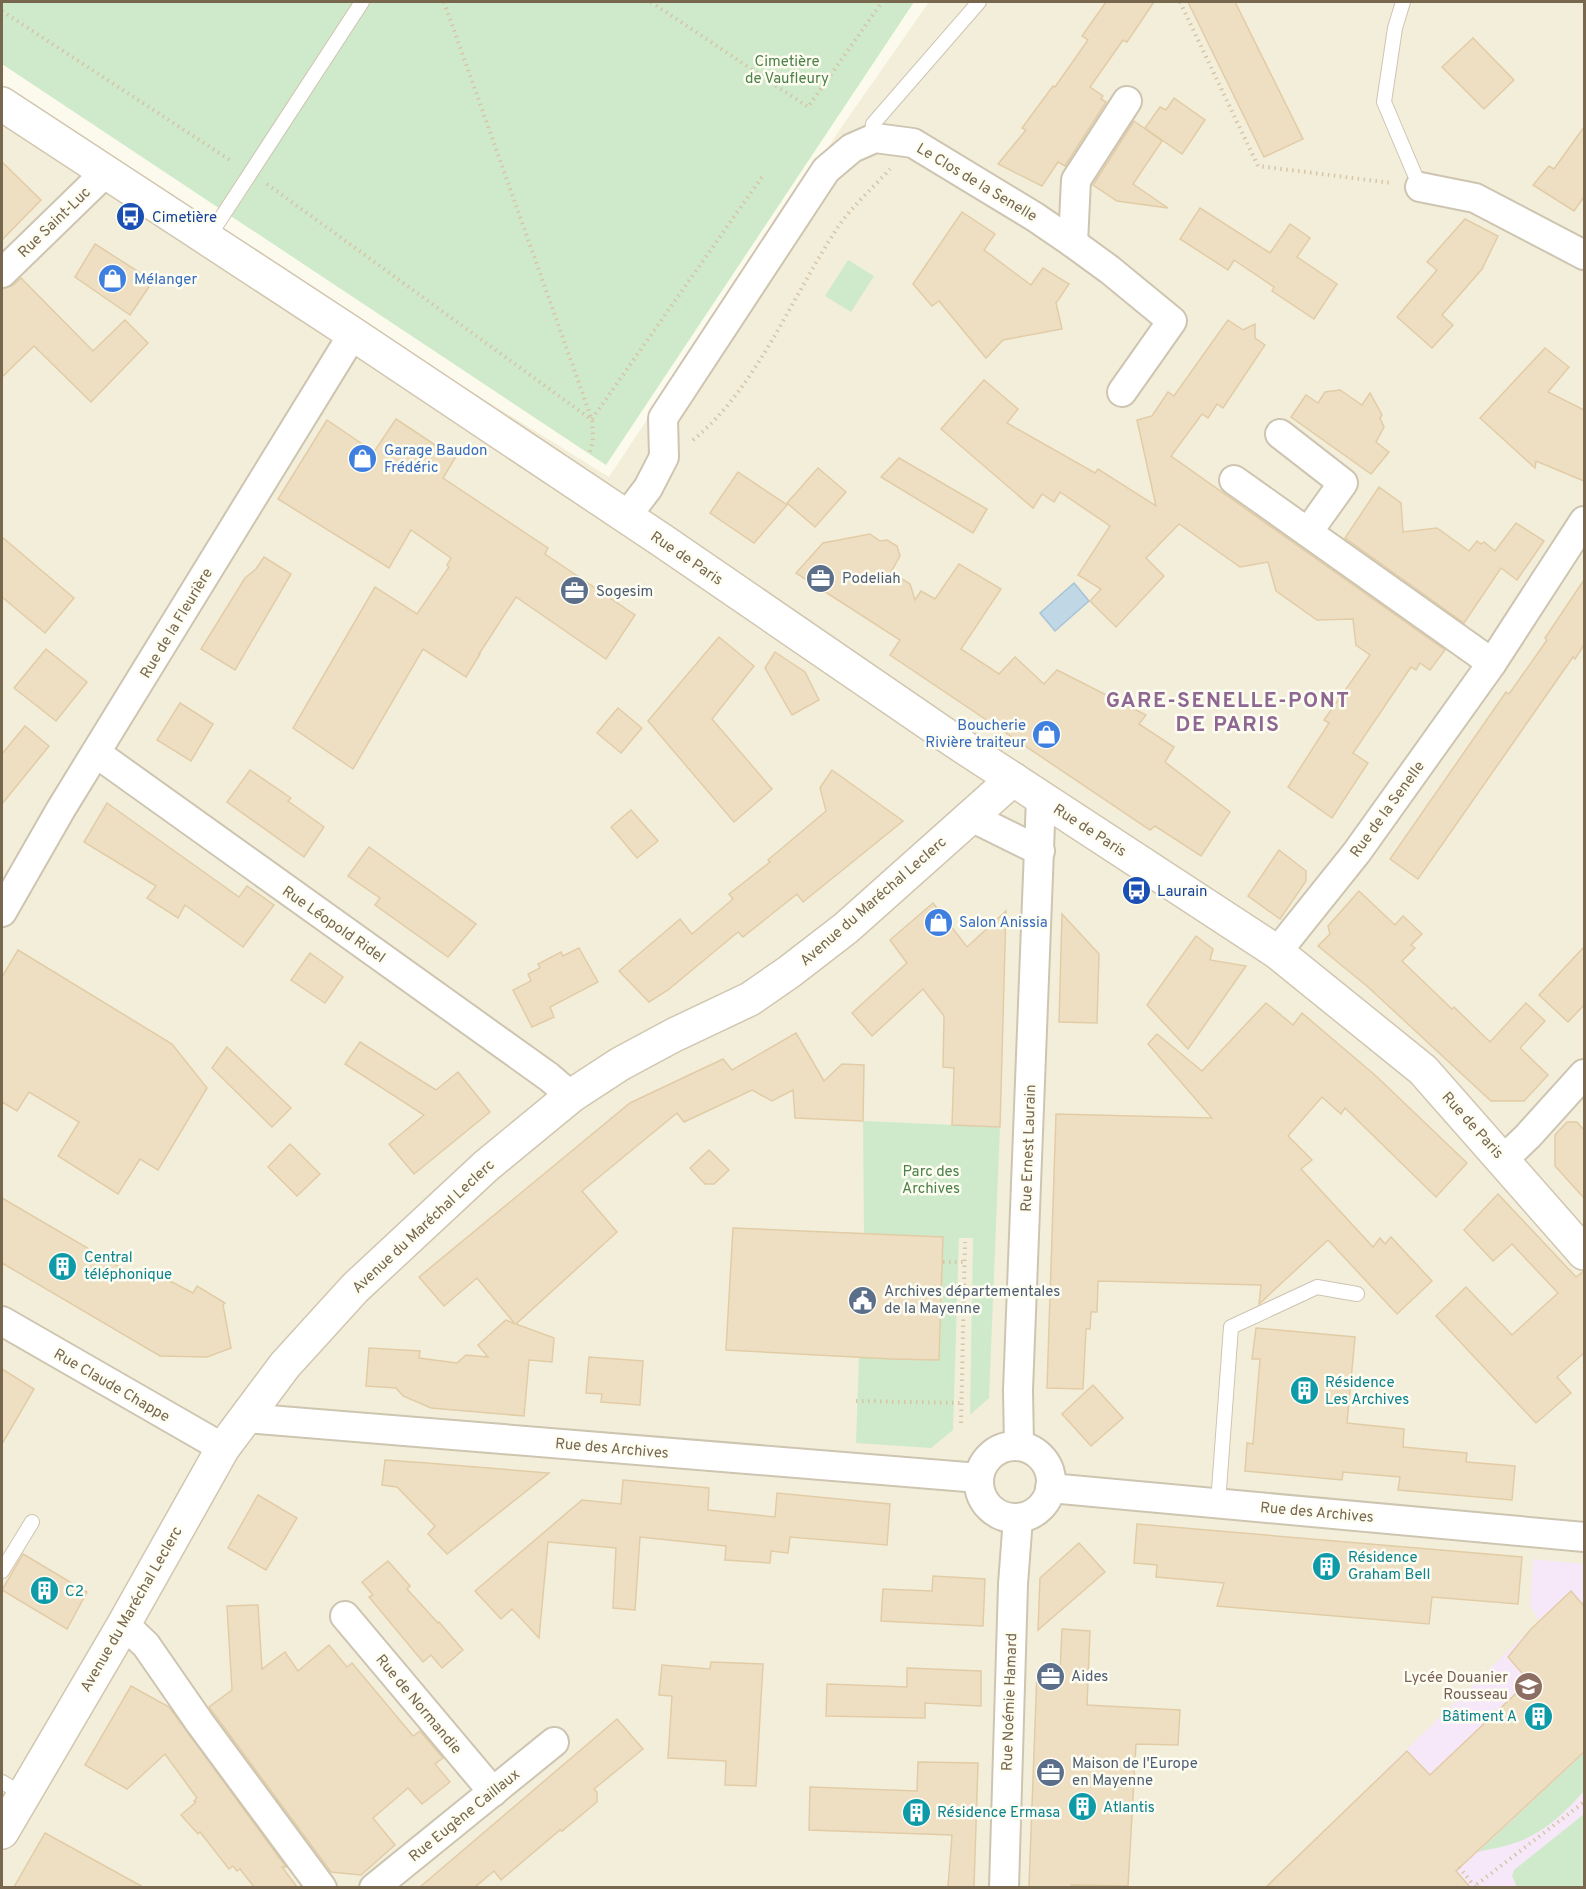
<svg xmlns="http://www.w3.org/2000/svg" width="1586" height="1889" font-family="Overpass,sans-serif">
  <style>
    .residential { fill: #f3eeda }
    .education { fill: #f7e8f9 }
    .green { fill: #cfeaca }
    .water { fill: #c0d7e5; stroke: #a7c3d7; stroke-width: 1.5 }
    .building { fill: #eedfc3; stroke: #e2cca6; stroke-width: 1.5 }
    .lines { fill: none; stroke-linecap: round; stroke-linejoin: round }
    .lane-casing { stroke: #cec5b1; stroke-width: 16 }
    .street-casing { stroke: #cec5b1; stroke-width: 32 }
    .secondary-casing { stroke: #d1c6af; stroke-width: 36 }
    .path { stroke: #d6c5a7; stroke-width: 4; stroke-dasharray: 1.5 4.5; stroke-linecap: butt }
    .lane { stroke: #fff; stroke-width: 14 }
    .street { stroke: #fff; stroke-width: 28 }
    .secondary { stroke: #fff; stroke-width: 33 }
    .labels { text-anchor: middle; stroke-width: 5; stroke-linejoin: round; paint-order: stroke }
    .park-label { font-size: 15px; fill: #4d814a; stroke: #fefdf2 }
    .street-label { font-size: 15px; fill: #77674f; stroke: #fefdf2 }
    .transit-label { font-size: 15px; fill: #164399; stroke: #fefdf2; text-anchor: start }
    .shop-label { font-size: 15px; fill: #366cbe; stroke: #fefdf2; text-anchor: start }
    .service-label { font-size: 15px; fill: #4e5e75; stroke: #fefdf2; text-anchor: start }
    .culture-label { font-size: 15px; fill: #0d838f; stroke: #fefdf2; text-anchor: start }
    .education-label { font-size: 15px; fill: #785e54; stroke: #fefdf2; text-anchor: end }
    .district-label { font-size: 21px; font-weight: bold; letter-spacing: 1.5px; fill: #8e6792; stroke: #fefdf2 }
  </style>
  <rect width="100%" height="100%" fill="#fcfaec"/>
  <path class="residential" d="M929,2H1584V1887H2V91L100,161L609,477L843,125Z"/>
  <path class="education" d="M1533,1559L1584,1564V1887H1452L1461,1877L1374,1781L1539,1621L1530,1606Z"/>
  <g class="green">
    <path d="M2,2H914L606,465L2,64Z"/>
    <path d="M848,260L874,276L851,312L825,296Z"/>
    <path d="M863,1121L1000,1127L989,1398L970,1415L973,1238H959L953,1430L931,1448L856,1443L859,1357L939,1360L943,1289L941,1288L943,1237L864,1234Z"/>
    <path d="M1584,1753V1791C1570,1807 1549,1828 1529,1837C1514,1845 1496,1848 1478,1852Z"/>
    <path d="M1584,1814V1885L1576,1888L1517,1887L1512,1876L1514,1870Z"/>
  </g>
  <path class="water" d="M1074,583L1089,601L1055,631L1040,613Z"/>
  <g class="building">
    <path d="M1106,2H1154L1127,42L1123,40L1090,87L1103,96L1101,99L1106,102L1065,166L1058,162L1042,186L998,164L1026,130L1022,128L1053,86L1055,87L1088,40L1082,36Z"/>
    <path d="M1188,2H1235L1303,139L1264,157Z"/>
    <path d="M1473,38L1514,80L1484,109L1442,67Z"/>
    <path d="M1174,98L1205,120L1182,154L1145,128L1160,107L1166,110Z"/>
    <path d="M1134,121L1162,141L1133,184L1168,208L1117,201L1093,185Z"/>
    <path d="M1584,127V197L1574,211L1533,185L1549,166L1554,169Z"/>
    <path d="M2,162L41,200L2,240Z"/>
    <path d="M1200,208L1270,253L1290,224L1310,238L1297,257L1337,284L1314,319L1272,291L1274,287L1234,260L1228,270L1180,239Z"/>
    <path d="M962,212L995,234L984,250L1031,285L1043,268L1069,284L1056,303L1062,329L1003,340L986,358L939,301L932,306L913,284Z"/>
    <path d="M1465,219L1498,236L1482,269L1442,315L1453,325L1432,348L1397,317L1437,270L1427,262Z"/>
    <path d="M95,244L153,281L130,315L75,277Z"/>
    <path d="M21,278L93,351L125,320L148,343L91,402L34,346L2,377V289L13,285Z"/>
    <path d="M1228,320L1243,330L1255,324V338L1265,345L1223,408L1217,404L1208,418L1202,414L1171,456L1445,650L1430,670L1420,663L1416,670L1411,667L1353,753L1368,763L1332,818L1288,787L1329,723L1324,720L1370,655L1356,645L1353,619L1317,620L1276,591L1268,562L1240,567L1179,524L1146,558L1164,576L1116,627L1090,601L1101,589L1078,575L1110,526L1060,492L1054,502L1042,494L1033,508L941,429L984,380L1018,409L1007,423L1095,473L1098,469L1156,506L1137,420L1152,416L1168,392L1174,396Z"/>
    <path d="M1545,348L1569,367L1548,392L1584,410V481L1536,461L1535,468L1480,418Z"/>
    <path d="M1340,390L1362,405L1370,393L1382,415L1380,418L1384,427L1376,442L1389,452L1371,474L1291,417L1306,395L1318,403L1325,392Z"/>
    <path d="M396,419L455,458L443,478L548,548L545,554L635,615L606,659L516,597L479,654H480L466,677L423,649L353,769L293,728L375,587L417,614L449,567L447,565L451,558L411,530L389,568L278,499L327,420L374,452Z"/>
    <path d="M899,458L987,509L973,533L881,477Z"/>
    <path d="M818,468L846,492L815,527L787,503Z"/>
    <path d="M738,472L787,505L754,543L710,513Z"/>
    <path d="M1379,487L1401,503L1403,532L1437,528L1469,551L1477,541L1481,544L1484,542L1495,551L1516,523L1544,541L1517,580L1501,568L1464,623L1345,538Z"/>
    <path d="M870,534L880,541L887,540L897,546L900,556L891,572L910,584L915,600L921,591L935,599L959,564L1001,589L961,649L999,674L1015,657L1044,684L1057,670L1146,715L1139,724L1174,747L1165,762L1230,812L1201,856L1155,826L1150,830L890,655L900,640L796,573L823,543Z"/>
    <path d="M2,537L74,598L45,633L2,597Z"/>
    <path d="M264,557L291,574L235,670L201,649L245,578L256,569Z"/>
    <path d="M1584,580V645L1575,659L1573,657L1418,879L1390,859L1506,692L1509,694L1547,640L1545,638Z"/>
    <path d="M719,637L754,666L712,719L772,789L734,822L648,721Z"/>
    <path d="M46,649L87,682L56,721L14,688Z"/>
    <path d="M775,652L805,672L819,700L792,715L765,668Z"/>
    <path d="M180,703L213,724L191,761L157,740Z"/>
    <path d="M618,708L642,728L621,753L597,733Z"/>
    <path d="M25,726L49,746L2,804V754Z"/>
    <path d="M250,770L291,798L288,801L324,827L304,857L227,802Z"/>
    <path d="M832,770L903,821L803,902L797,894L743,937L738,932L668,990L649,1002L619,971L680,919L692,934L733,899L729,894L770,862L768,860L826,811L820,788Z"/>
    <path d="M107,803L239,897L247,886L274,905L243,947L185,905L178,918L147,898L156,886L84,842Z"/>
    <path d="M631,810L658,841L637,858L611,827Z"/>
    <path d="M369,847L476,924L448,957L375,905L380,898L348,876Z"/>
    <path d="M1279,850L1306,871V881L1280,919L1248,896Z"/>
    <path d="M1359,891L1395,925L1403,916L1422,934L1411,945L1415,948L1402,961L1452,1009L1454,1007L1490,1042L1526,1003L1545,1021L1520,1048L1548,1075L1524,1101H1491L1368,987L1318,946L1330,934L1328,926Z"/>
    <path d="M933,903L967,947L1006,911L1000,1127L952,1125L954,1068L943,1067L944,1016L923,989L872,1036L852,1013L907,963L890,940Z"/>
    <path d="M1062,914L1099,954L1097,1023L1059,1022Z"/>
    <path d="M1196,936L1213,949L1210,960L1246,966L1188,1049L1147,1005Z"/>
    <path d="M1584,947V1005L1568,1022L1539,995Z"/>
    <path d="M579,948L598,982L550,1007L554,1017L532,1027L513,990L531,981L528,974L540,968L538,964L561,952L563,956Z"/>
    <path d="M18,950L172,1044L207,1088L158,1170L140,1159L118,1194L58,1156L79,1122L29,1092L17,1111L2,1102V977Z"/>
    <path d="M310,953L343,977L325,1003L291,980Z"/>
    <path d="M1266,1003L1293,1025L1302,1013L1376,1076L1467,1163L1436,1197L1345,1108L1341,1114L1322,1097L1288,1136L1312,1160L1301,1169L1373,1247L1380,1238L1385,1244L1391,1237L1432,1281L1397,1314L1328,1240L1259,1304L1261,1285L1098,1281L1097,1312H1091L1090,1329H1086L1083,1389L1047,1388L1056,1114L1212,1118L1148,1044L1157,1034L1202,1071Z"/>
    <path d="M796,1033L824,1081L842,1064L864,1065L863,1121L795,1118L793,1090L772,1101L752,1090L684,1122L677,1113L582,1191L617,1232L516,1324L554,1338L552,1362L529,1360L524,1416L431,1408L403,1396L396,1388L366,1386L369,1348L420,1351L419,1358L457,1363L466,1355L488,1357L478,1345L506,1320L515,1324L477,1278L444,1306L419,1277L630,1103L723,1059L732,1070Z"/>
    <path d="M360,1042L436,1090L458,1072L490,1112L414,1174L389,1144L424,1115L345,1064Z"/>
    <path d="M227,1047L291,1108L272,1127L212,1068Z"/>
    <path d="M1567,1122H1577L1584,1130V1198L1555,1166V1135Z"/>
    <path d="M290,1144L320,1174L297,1196L268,1167Z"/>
    <path d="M709,1150L729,1170L714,1184H705L690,1168Z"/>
    <path d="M1498,1194L1576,1277L1584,1271V1353L1557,1377L1571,1393L1536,1423L1436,1316L1466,1287L1512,1335L1558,1293L1512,1244L1493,1261L1464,1230Z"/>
    <path d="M2,1198L142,1280L149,1270L193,1293L197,1286L225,1303L223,1305L231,1348L207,1357L160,1356L2,1263Z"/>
    <path d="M733,1228L943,1237L939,1360L891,1359L726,1350Z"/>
    <path d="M1256,1328L1355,1337L1347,1423L1404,1429L1403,1447L1467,1453L1466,1462L1515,1466L1512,1500L1398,1490L1400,1477L1343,1472L1342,1480L1245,1471L1247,1443L1253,1444L1260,1359H1252Z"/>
    <path d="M589,1357L643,1361L640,1405L601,1402L602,1394L586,1393Z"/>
    <path d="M2,1369L34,1389L2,1444Z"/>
    <path d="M1093,1385L1123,1418L1091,1446L1062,1414Z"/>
    <path d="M385,1460L427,1463L549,1473L447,1554L428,1534L435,1526L397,1487L382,1485Z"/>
    <path d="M623,1480L709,1488L708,1510L775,1517L777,1493L890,1504L887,1545L790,1537L788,1553L771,1551L770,1563L725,1560L726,1546L640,1537L635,1610L613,1608L616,1548L548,1542L539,1638L512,1609L501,1619L475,1591L582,1500L621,1504Z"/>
    <path d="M258,1495L297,1518L266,1570L228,1548Z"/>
    <path d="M1137,1524L1522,1557L1518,1604L1432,1597L1429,1624L1217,1606L1224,1583L1156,1577L1157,1565L1134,1563Z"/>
    <path d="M1079,1543L1105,1572L1038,1630L1040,1578Z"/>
    <path d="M23,1554L87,1592L67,1629L2,1590Z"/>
    <path d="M388,1561L410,1586L407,1589L438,1623L439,1622L463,1650L442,1668L431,1655L423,1662L369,1597L373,1595L362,1582Z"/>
    <path d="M933,1576L985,1579L983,1626L881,1621L883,1589L932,1591Z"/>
    <path d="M1571,1591L1584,1606V1752L1456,1871L1470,1887H1266L1407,1751L1430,1775L1529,1681L1508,1657L1531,1629Z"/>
    <path d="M258,1605L262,1669L285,1652L298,1671L329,1645L347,1667L352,1663L413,1736L420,1731L443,1758L435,1764L450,1782L422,1804L408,1788L373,1818L395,1845L361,1875L331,1872L209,1707L232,1690L227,1606Z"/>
    <path d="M1062,1629L1090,1631L1087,1705L1180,1710L1178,1745L1136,1744L1128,1886L1071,1885V1887H1029L1037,1672L1060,1673Z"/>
    <path d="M711,1662L763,1664L756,1786L725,1785L726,1761L668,1758L672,1696L659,1695L662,1665L710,1669Z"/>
    <path d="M907,1668L981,1671V1706L925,1703V1718L826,1716L827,1684L907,1687Z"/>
    <path d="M131,1686L169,1707L286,1867H282L297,1887H254L240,1869L237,1871L233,1866L229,1869L200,1832L198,1834L181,1815L196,1802L194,1801L197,1798L165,1754L127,1789L85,1765Z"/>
    <path d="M617,1719L643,1749L594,1789L597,1792V1802L562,1831L560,1830L501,1880L494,1871L475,1887H420Z"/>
    <path d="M918,1762L978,1763L974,1887H948L952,1835L809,1830L810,1787L917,1791Z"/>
    <path d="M45,1833L143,1887H14Z"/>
  </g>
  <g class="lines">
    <defs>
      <g id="lane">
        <path d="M1403,2L1395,28L1384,102L1420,187"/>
        <path d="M871,140L873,124L979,2"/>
        <path d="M208,238L362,2"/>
        <path d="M1218,1503L1231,1327L1317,1287L1357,1294"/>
        <path d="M2,1571L32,1522"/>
        <path d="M2,1782L24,1795"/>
      </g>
      <g id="street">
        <path d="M1420,187L1475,198L1584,255"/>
        <path d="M1073,243L1076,180L1127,101"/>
        <path d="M2,273L106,172"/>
        <path d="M1280,434L1343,483L1308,532"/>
        <path d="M1234,480L1492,663"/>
        <path d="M626,517L648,488L664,457L663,418L826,170L852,148L875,138L913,143L1035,217L1073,243L1110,270L1172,321L1122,392"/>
        <path d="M96,753L549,1077L571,1096"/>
        <path d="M971,817L1040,851"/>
        <path d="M2,912L61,809L353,334"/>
        <path d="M1277,952L1357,852L1492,663L1584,521"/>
        <path d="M1503,1160L1528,1136L1584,1074"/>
        <path d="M2,1321L223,1448"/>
        <path d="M245,1418L979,1478"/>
        <path d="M1019,1446L1018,1390L1041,798"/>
        <circle cx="1015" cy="1482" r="36"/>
        <path d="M1050,1488L1584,1537"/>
        <path d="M345,1616L493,1792"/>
        <path d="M124,1624L146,1645L200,1723L322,1888"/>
        <path d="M374,1888L554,1742"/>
        <path d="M1004,1888L1013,1584L1018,1518"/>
      </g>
      <g id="secondary">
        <path d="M2,104L353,334L663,541L956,742L1277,952L1423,1070L1584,1253"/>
        <path d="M2,1832L124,1624L223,1448L285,1365L355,1288L486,1166L571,1096L620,1064L674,1035L750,999L789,972L846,928L1013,779"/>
      </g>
    </defs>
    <use href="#lane" class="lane-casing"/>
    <use href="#street" class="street-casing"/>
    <use href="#secondary" class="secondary-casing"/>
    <g class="path">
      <path d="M444,2L592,420L593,441L589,455"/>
      <path d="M651,2L808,107L882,2"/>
      <path d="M1180,2L1258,166L1392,183"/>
      <path d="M2,11L233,162"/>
      <path d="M267,184L592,420"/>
      <path d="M592,419L764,174"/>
      <path d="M693,440C757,388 792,296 838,227C852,206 873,188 890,169"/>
      <path d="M943,1262H965"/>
      <path d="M856,1401L961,1403"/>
      <path d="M961,1423L965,1242"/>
      <path d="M1459,1867L1476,1888"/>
      <path d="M1472,1888L1584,1802"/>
      <path d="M1584,1888V1887"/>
    </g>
    <use href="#lane" class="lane"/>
    <use href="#street" class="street"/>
    <use href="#secondary" class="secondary"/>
  </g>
  <defs>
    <symbol id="bus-disc" viewBox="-11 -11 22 22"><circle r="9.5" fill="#1a4fb4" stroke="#fefdf2"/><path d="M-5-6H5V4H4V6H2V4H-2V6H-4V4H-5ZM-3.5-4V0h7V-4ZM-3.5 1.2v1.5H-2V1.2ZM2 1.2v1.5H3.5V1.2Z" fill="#fff"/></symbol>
    <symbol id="shop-disc" viewBox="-11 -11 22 22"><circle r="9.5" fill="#3f7fe0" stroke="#fefdf2"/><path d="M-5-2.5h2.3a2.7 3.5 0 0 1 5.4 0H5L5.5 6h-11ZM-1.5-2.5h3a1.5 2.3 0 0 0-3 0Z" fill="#fff"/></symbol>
    <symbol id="office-disc" viewBox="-11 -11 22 22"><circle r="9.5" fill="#5c6f8a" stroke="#fefdf2"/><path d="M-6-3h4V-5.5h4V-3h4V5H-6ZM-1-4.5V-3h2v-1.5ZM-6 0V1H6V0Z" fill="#fff"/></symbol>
    <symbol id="building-disc" viewBox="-11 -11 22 22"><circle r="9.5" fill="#0f9aa8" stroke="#fefdf2"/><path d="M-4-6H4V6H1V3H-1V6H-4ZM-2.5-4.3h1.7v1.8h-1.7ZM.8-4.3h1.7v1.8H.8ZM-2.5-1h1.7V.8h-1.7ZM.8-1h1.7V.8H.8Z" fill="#fff"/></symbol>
    <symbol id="civic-disc" viewBox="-11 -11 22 22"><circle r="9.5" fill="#5c6f8a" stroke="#fefdf2"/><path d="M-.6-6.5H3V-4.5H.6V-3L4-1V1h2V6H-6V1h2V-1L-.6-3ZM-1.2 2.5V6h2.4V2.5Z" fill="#fff"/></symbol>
    <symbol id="school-disc" viewBox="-11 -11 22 22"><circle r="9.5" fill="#8d6e63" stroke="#fefdf2"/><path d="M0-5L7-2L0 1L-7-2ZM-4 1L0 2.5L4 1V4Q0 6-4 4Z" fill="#fff"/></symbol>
  </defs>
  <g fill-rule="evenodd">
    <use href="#bus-disc" x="114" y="200" width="33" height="33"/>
    <use href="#shop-disc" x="96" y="262" width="33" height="33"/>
    <use href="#shop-disc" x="346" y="442" width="33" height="33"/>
    <use href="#office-disc" x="804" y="562" width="33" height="33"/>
    <use href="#office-disc" x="558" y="574" width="33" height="33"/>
    <use href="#shop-disc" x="1030" y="718" width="33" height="33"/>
    <use href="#bus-disc" x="1120" y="874" width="33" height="33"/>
    <use href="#shop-disc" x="922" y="906" width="33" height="33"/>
    <use href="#building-disc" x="46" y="1250" width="33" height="33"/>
    <use href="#civic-disc" x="846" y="1284" width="33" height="33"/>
    <use href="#building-disc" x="1288" y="1374" width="33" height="33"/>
    <use href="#building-disc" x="1310" y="1550" width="33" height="33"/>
    <use href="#building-disc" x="28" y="1574" width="33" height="33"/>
    <use href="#office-disc" x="1034" y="1660" width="33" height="33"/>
    <use href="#school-disc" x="1512" y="1670" width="33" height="33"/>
    <use href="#building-disc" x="1522" y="1700" width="33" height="33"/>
    <use href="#office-disc" x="1034" y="1756" width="33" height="33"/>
    <use href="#building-disc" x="1066" y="1790" width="33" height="33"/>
    <use href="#building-disc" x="900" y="1796" width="33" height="33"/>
  </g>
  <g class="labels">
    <g class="park-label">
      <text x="787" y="66">Cimetière<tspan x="787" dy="17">de Vaufleury</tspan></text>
      <text x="931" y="1176">Parc des<tspan x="931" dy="17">Archives</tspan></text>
    </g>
    <g class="street-label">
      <text transform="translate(977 182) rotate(31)" y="5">Le Clos de la Senelle</text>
      <text transform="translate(54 222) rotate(-44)" y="5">Rue Saint-Luc</text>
      <text transform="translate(687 558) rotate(34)" y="5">Rue de Paris</text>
      <text transform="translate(176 623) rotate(-59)" y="5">Rue de la Fleurière</text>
      <text transform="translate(1387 809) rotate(-54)" y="5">Rue de la Senelle</text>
      <text transform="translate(1090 830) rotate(33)" y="5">Rue de Paris</text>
      <text transform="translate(873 901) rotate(-41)" y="5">Avenue du Maréchal Leclerc</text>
      <text transform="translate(334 924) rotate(35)" y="5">Rue Léopold Ridel</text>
      <text transform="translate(1473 1125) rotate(48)" y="5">Rue de Paris</text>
      <text transform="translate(1028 1148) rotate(-88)" y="5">Rue Ernest Laurain</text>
      <text transform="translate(423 1226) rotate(-43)" y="5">Avenue du Maréchal Leclerc</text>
      <text transform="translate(112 1385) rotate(30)" y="5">Rue Claude Chappe</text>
      <text transform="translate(612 1448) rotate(5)" y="5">Rue des Archives</text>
      <text transform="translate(1317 1512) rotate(5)" y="5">Rue des Archives</text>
      <text transform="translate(131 1609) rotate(-60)" y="5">Avenue du Maréchal Leclerc</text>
      <text transform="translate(1009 1702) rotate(-88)" y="5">Rue Noémie Hamard</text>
      <text transform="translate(419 1704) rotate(50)" y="5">Rue de Normandie</text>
      <text transform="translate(464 1815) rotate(-39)" y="5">Rue Eugène Caillaux</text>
    </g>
    <g class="transit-label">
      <text x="152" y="222">Cimetière</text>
      <text x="1157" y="896">Laurain</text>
    </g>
    <g class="shop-label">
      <text x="134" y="284">Mélanger</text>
      <text x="384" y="455">Garage Baudon<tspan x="384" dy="17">Frédéric</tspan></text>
      <text x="1026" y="730" text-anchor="end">Boucherie<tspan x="1026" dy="17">Rivière traiteur</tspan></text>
      <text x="959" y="927">Salon Anissia</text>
    </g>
    <g class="service-label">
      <text x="842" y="583">Podeliah</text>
      <text x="596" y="596">Sogesim</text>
      <text x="884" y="1296">Archives départementales<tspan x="884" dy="17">de la Mayenne</tspan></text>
      <text x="1071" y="1681">Aides</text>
      <text x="1072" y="1768">Maison de l'Europe<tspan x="1072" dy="17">en Mayenne</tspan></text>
    </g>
    <g class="culture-label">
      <text x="84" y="1262">Central<tspan x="84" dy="17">téléphonique</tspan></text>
      <text x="1325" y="1387">Résidence<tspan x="1325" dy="17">Les Archives</tspan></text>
      <text x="1348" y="1562">Résidence<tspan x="1348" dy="17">Graham Bell</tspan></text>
      <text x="65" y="1596">C2</text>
      <text x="1517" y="1721" text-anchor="end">Bâtiment A</text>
      <text x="1103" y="1812">Atlantis</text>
      <text x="937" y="1817">Résidence Ermasa</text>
    </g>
    <g class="education-label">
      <text x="1508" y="1682">Lycée Douanier<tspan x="1508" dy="17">Rousseau</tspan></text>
    </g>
    <g class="district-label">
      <text x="1228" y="707">GARE-SENELLE-PONT<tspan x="1228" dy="24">DE PARIS</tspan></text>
    </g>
  </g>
  <rect width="1586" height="1889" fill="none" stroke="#77674f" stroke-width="6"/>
</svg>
